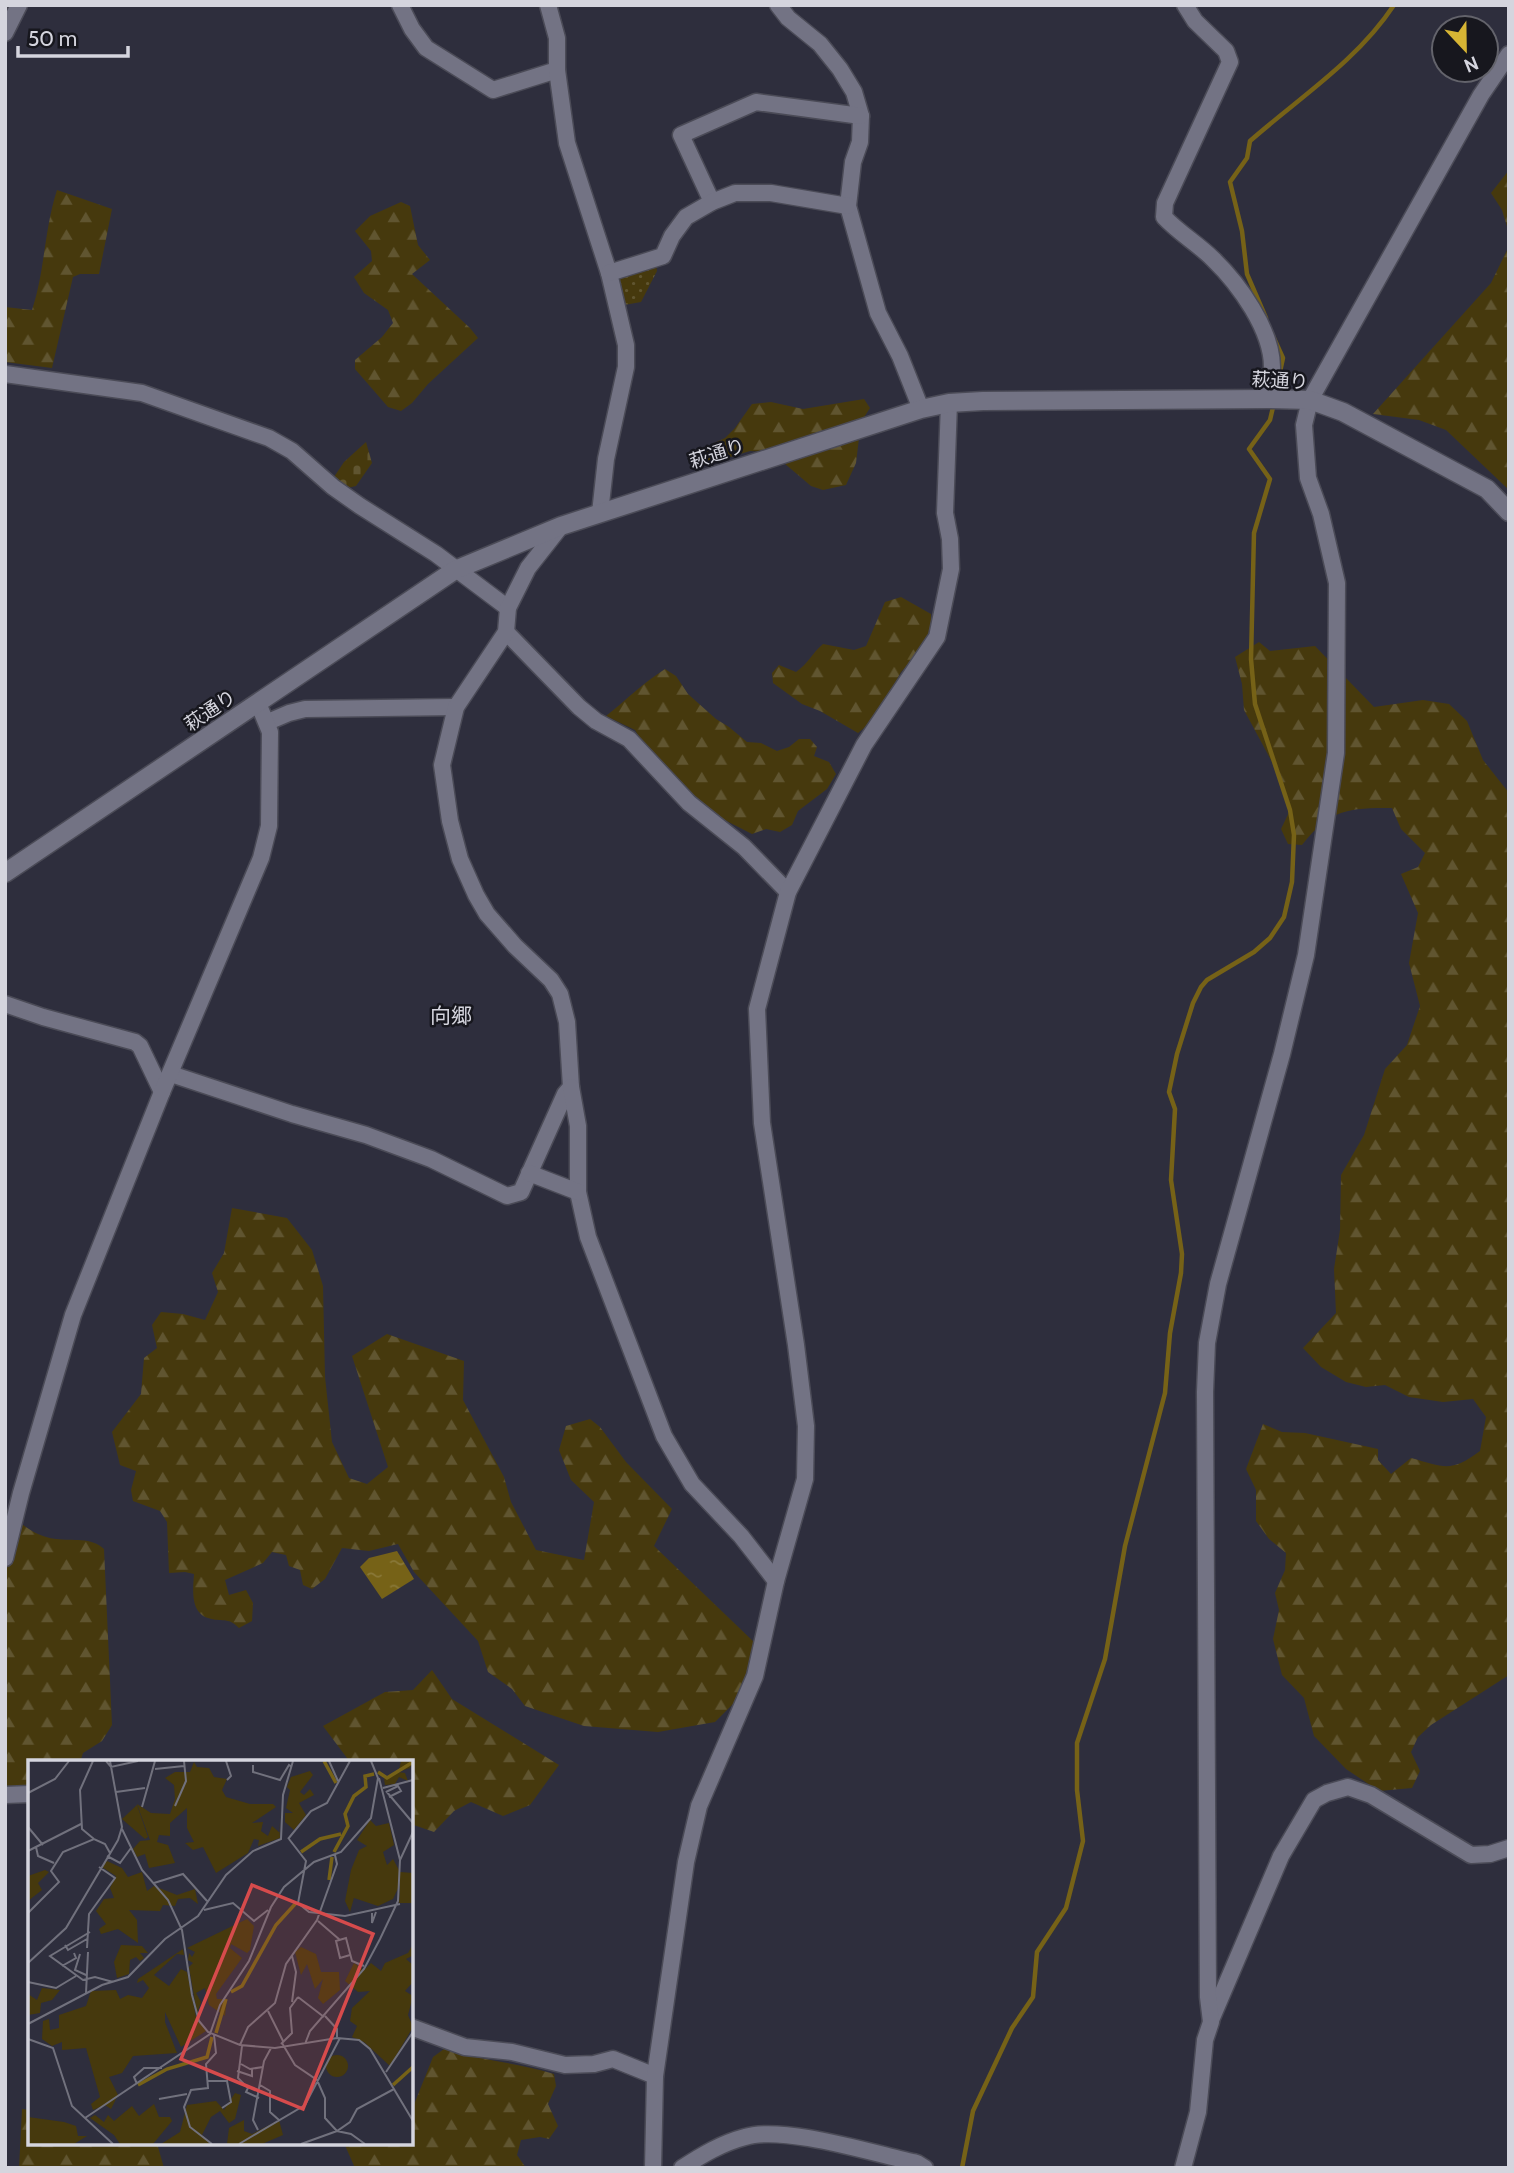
<svg xmlns="http://www.w3.org/2000/svg" width="1514" height="2173" font-family="Cabin,'Noto Sans JP',sans-serif">
  <style>
    .grass { fill: url(#grass-dots) }
    .forest { fill: url(#forest-firs) }
    .cemetery { fill: url(#cemetery-stones) }
    .water { fill: url(#water-ripples) }
    .lines { fill: none; stroke-linecap: round; stroke-linejoin: round }
    .stream { stroke: #766217; stroke-width: 4.5 }
    .street-casing { stroke: #4b4b57; stroke-width: 19 }
    .secondary-casing { stroke: #4b4b57; stroke-width: 21 }
    .street { stroke: #737384; stroke-width: 16 }
    .secondary { stroke: #737384; stroke-width: 18 }
    .labels { text-anchor: middle; stroke-width: 5; stroke-linejoin: round; paint-order: stroke }
    .street-label { font-size: 19px; fill: #d5d5de; stroke: #17171e }
    .neighbourhood-label { font-size: 21px; fill: #d5d5de; stroke: #17171e }
    .inset-river { fill: none; stroke: #766217; stroke-width: 3.5 }
    .inset-road { fill: none; stroke: #71717d; stroke-width: 2 }
    .view { fill: #d64b4c; fill-opacity: 0.15; stroke: #d64b4c; stroke-width: 3.5 }
    .inset-edge { fill: none; stroke: #d5d5de; stroke-width: 3.5 }
  </style>
  <defs>
    <pattern id="grass-dots" width="8" height="8" patternUnits="userSpaceOnUse" patternTransform="scale(1.75)"><rect width="8" height="8" fill="#46390d"/><path d="M2 2h.1M6 6h.1" fill="none" stroke="#605530" stroke-width="1.8" stroke-linecap="round"/></pattern>
    <pattern id="forest-firs" width="22" height="20" patternUnits="userSpaceOnUse" patternTransform="scale(1.75)"><rect width="22" height="20" fill="#46390d"/><path d="M5 1l3.5 6h-7zM16 11l3.5 6h-7z" fill="#605530"/></pattern>
    <pattern id="cemetery-stones" width="16" height="16" patternUnits="userSpaceOnUse" patternTransform="scale(1.75)"><rect width="16" height="16" fill="#46390d"/><path d="M2 7V4a2 2 0 0 1 4 0v3zM10 15v-3a2 2 0 0 1 4 0v3z" fill="#605530"/></pattern>
    <pattern id="water-ripples" width="26" height="14" patternUnits="userSpaceOnUse" patternTransform="scale(1.75)"><rect width="26" height="14" fill="#766217"/><path d="M2 4q2-2 4 0t4 0M15 11q2-2 4 0t4 0" fill="none" stroke="#897838"/></pattern>
  </defs>
  <rect width="100%" height="100%" fill="#2e2e3d"/>
  <path class="grass" d="M656,265L657,271L641,302L624,305L618,275Z"/>
  <g class="forest">
    <path d="M1509,170V233L1502,210L1491,193Z"/>
    <path d="M57,190L112,209L99,274H80L73,277L52,368L5,362V307L32,310C45,271 44,230 57,190Z"/>
    <path d="M401,202L410,206L418,245L430,260L412,274L470,328L478,338L428,384L412,403L401,411L388,407L355,369V360L382,337L393,323L388,310L364,293L354,277L372,261L371,251L355,231L370,216Z"/>
    <path d="M1509,246V490L1446,430L1419,420L1373,414L1491,283Z"/>
    <path d="M864,399L870,408L861,422L856,463L846,485L823,490L811,486L771,452L750,451L704,465L700,456L712,444L725,438L735,428L752,404L771,402L803,409Z"/>
    <path d="M901,597L931,614V635L921,651L901,672L874,720L858,733L820,711L802,704L773,683L772,673L779,665L796,672C808,664 812,653 823,644L854,650L866,646L885,602Z"/>
    <path d="M1259,642L1270,651L1315,646L1374,707L1423,700L1449,704L1467,721L1483,760L1509,793V1675L1431,1725L1418,1737L1411,1752L1420,1771L1412,1788L1379,1791L1346,1769L1314,1736L1304,1698L1282,1675L1273,1639L1279,1610L1275,1593L1285,1570L1286,1553L1269,1539L1256,1521V1490L1246,1469L1263,1424L1282,1432L1305,1433L1378,1449V1460L1391,1474L1411,1458C1444,1467 1451,1473 1480,1451L1486,1417L1473,1399L1443,1402L1409,1397L1385,1385L1366,1387L1346,1382L1321,1367L1303,1348L1336,1313L1334,1269L1340,1230L1341,1175L1364,1135L1385,1069L1407,1045L1420,1006L1409,963L1418,913L1401,874L1418,867L1425,853L1401,829L1392,808C1348,808 1330,809 1302,845L1288,844L1281,829L1291,808L1278,773L1244,710L1242,684L1235,657Z"/>
    <path d="M665,669L676,676L688,694L716,719L729,727L747,742L761,743L777,751L789,747L799,739H810L817,747L814,756L829,762L836,774L827,789L798,811L792,825L780,832L766,829L752,834L709,812L686,794L661,761L647,750L635,730L606,716C626,700 643,683 665,669Z"/>
    <path d="M232,1208L287,1218L312,1250L323,1286L325,1377L332,1442L349,1478L367,1484L388,1467L352,1356L387,1334L464,1361L463,1400L504,1477L511,1502L536,1550L584,1560L594,1502L571,1480L559,1450L566,1426L590,1419L600,1427L626,1462L672,1509L654,1546L756,1644L738,1699L715,1722L658,1732L584,1726L525,1706L512,1689L488,1672L478,1641L414,1572L398,1544L369,1551L342,1548L325,1579L312,1589L303,1585L300,1570L289,1566L286,1555L272,1552L263,1563L225,1580L229,1595L246,1590L253,1603L252,1621L239,1628C227,1616 222,1623 208,1618C190,1612 193,1589 194,1574L185,1572L169,1573L167,1522L160,1511L133,1501L131,1490L136,1471L120,1465L112,1432L141,1394L144,1358L157,1348L152,1325L161,1312L183,1314L205,1320L218,1292L212,1273L224,1253Z"/>
    <path d="M5,1508C20,1524 34,1536 56,1539C72,1541 92,1537 104,1549L112,1725L102,1741L83,1753L80,1762H30V1784L15,1788H5Z"/>
    <path d="M432,1670L452,1699L559,1765L530,1805L503,1816L471,1802L454,1811L434,1832L411,1824V1762H350L323,1726L385,1692L413,1690Z"/>
    <path d="M444,2049C480,2060 518,2063 554,2074L556,2086L548,2104L558,2126L549,2139L540,2137L521,2140L517,2155L526,2168H355L344,2143H411V2112L433,2057Z"/>
    <path d="M22,2109L30,2110V2143H154L158,2147L164,2168H19Z"/>
  </g>
  <path class="cemetery" d="M366,442L372,463L356,486L347,488L334,477L344,462Z"/>
  <path class="water" d="M397,1551L414,1579L382,1599L360,1567L369,1558Z"/>
  <g class="lines">
    <g class="stream">
      <path d="M1266,318L1247,274L1242,231L1230,182L1247,158L1250,141C1299,98 1357,61 1394,5"/>
      <path d="M1273,336L1283,358L1278,381"/>
      <path d="M962,2168L973,2111L1012,2028L1033,1997L1037,1952L1066,1908L1083,1841L1077,1790V1743L1105,1659L1125,1546L1165,1393L1170,1333L1181,1273L1182,1254L1171,1180L1175,1109L1169,1092L1177,1054L1193,1003L1201,987L1207,980L1254,952L1270,938L1284,917L1292,882L1294,835L1290,810L1255,704L1251,659L1254,533L1270,479L1249,449L1270,420L1274,403"/>
    </g>
    <defs>
      <g id="street">
        <path d="M400,5L412,29L426,48L493,90L557,70"/>
        <path d="M548,5L557,38V70L567,143L609,273L626,345V367L606,459L600,513"/>
        <path d="M778,5L788,18L820,44L840,69L854,92L861,116L860,142L853,162L848,206L878,313L900,356L921,409"/>
        <path d="M1185,5L1195,21L1226,51L1230,62L1165,203L1164,217C1179,233 1198,244 1213,259C1239,284 1272,330 1272,367C1272,377 1269,388 1267,399"/>
        <path d="M5,33L19,5"/>
        <path d="M712,202L681,135L756,102L861,116"/>
        <path d="M609,273L663,256L672,236L686,217L712,202L735,193H771L848,206"/>
        <path d="M5,374L142,393L269,438L292,451L333,487L360,506L436,554L508,608"/>
        <path d="M506,632L579,707L596,721L629,739L689,803L744,847L788,892"/>
        <path d="M268,722L289,713L305,709L456,707"/>
        <path d="M5,1004L43,1017L135,1042L140,1046L162,1092"/>
        <path d="M171,1074L292,1114L366,1135L431,1159L507,1196L521,1192L565,1094L571,1087L567,1022L560,994L551,980L515,946L487,914L476,895L460,859L450,821L442,765L456,707L506,632L508,608L528,568L561,526"/>
        <path d="M571,1087L578,1126V1192L588,1237L664,1436L692,1484L741,1536L776,1581"/>
        <path d="M529,1173L578,1192"/>
        <path d="M5,1558L21,1493L73,1315L162,1092L261,858L269,826L270,732L258,703"/>
        <path d="M5,1795L30,1794"/>
        <path d="M1211,2020L1281,1856L1314,1800L1327,1793L1348,1787L1371,1795L1471,1855L1490,1854L1509,1848"/>
        <path d="M411,2027L465,2047L512,2052L565,2065L594,2064L613,2059L655,2076"/>
        <path d="M653,2168L655,2076L686,1862L699,1806L755,1676L776,1581L805,1479L806,1426L796,1345L762,1123L757,1009L788,892L864,745L937,637L951,569L950,539L945,513L949,403"/>
        <path d="M682,2168C702,2155 722,2143 745,2137C784,2125 875,2154 917,2163L925,2168"/>
        <path d="M1183,2168L1198,2112L1205,2040L1211,2022L1208,1997L1205,1392L1207,1343L1218,1284L1282,1054L1306,955L1336,753L1337,583L1321,514L1308,478L1304,425L1310,400L1481,95L1509,54"/>
      </g>
      <path id="secondary" d="M5,873L455,570L561,526L921,409L949,403L983,401L1267,399L1310,400L1343,412L1487,489L1509,512"/>
    </defs>
    <use href="#street" class="street-casing"/>
    <use href="#secondary" class="secondary-casing"/>
    <use href="#street" class="street"/>
    <use href="#secondary" class="secondary"/>
  </g>
  <g class="labels">
    <g class="street-label">
      <text transform="translate(1280 380) rotate(3)" y="7">萩通り</text>
      <text transform="translate(717 453) rotate(-18)" y="7">萩通り</text>
      <text transform="translate(210 710) rotate(-34)" y="7">萩通り</text>
    </g>
    <g class="neighbourhood-label">
      <text x="451" y="1023">向郷</text>
    </g>
  </g>
  <g transform="translate(28 1760)">
    <rect width="385" height="385" fill="#2e2e3d"/>
    <path d="M109,45L120,77L117,79L94,59Z" fill="#46390d"/>
    <path d="M373,1H385L382,8L370,12L377,13L380,21L371,17L367,24L357,25L356,19L371,10ZM166,2L169,7L181,8L186,17L199,19L194,30L198,37L222,44H245L248,47L224,63L235,62L233,71L240,76L244,66L252,73L251,62L252,78L230,86L231,80L226,79L220,93L188,113L175,87L165,90L157,83L166,82L159,68V48L142,63V76L131,75L129,82L140,85L147,103L121,108L117,94L109,97L105,89L112,81L122,80L109,44L123,53L142,54L147,39L146,25L137,18L147,12H162ZM282,11L285,15L272,32L276,35L282,29L286,35L271,43L278,55L266,70L257,62V53H265L258,48L262,30L259,27L263,17ZM342,60L348,66L361,63L366,85L355,92L359,105L365,99L372,112L385,113V143H371L372,124L365,139L350,146L326,138L322,152L317,141L323,110L331,90L339,86L329,80ZM79,101L94,108L100,117L114,112L119,131L126,126L149,135L167,129L170,144L162,138L150,139L147,146L135,145L132,151L101,150L109,160L110,183L90,169L73,174L71,169L78,164L68,151L76,139L86,138L82,128L88,116L74,107ZM17,110L21,112L10,123L14,130L0,141V116ZM219,159L226,166L222,190L219,193L203,184L202,188L214,198L188,234L189,239H199L197,256L181,245L177,228L168,233L173,242L169,253L161,207L165,203L160,200L161,193L164,197L167,192L159,188ZM385,184L384,196L378,199L385,205V222L377,231L385,236L380,255L385,267L362,306L336,282L324,277L329,266L322,261L324,248L342,231L330,232L317,221L326,203L336,210L343,203L353,211L357,203L380,193ZM93,185L114,186L120,193H112L116,198L112,201L108,197L102,200L101,214L89,218L86,202ZM273,187L288,194L293,212H311L312,230L295,244L290,238L295,219L287,229L279,204L273,215L267,192ZM155,189L156,195L149,194L126,215L141,226L153,209L159,212L168,257L178,271L153,287L137,252V262L149,293L105,296L94,313L81,317L90,335L83,349L77,345L65,350L63,344L72,337L58,288L34,290V282L24,286L14,279L15,261L21,259L22,270L31,268V255L58,246L63,231L88,230L92,239L100,235L114,238L121,228L115,220L109,223L110,219ZM14,228L32,230L24,240L13,243L12,253L0,255V234L9,240ZM207,333L213,335L207,359L201,363L192,351L183,357L174,375L182,384H133L152,372L159,345L188,341L196,350ZM126,344L131,357H142L144,361L125,384H92L86,375L62,358L67,355L76,362L80,355L86,361L104,346L111,356ZM0,357L36,362L48,366L50,376H59L46,384H0ZM216,360V371L224,374L251,360L255,375L234,384H199L201,368Z" fill="#46390d"/>
    <path d="M298 306a11 11 0 1 1 22 0a11 11 0 1 1-22 0Z" fill="#46390d"/>
    <path class="inset-river" d="M296,1L308,23M350,12L359,18L385,2M273,92L292,79L313,74M306,92L320,66L317,54L326,36L338,27L337,16L346,14M301,120L304,97M203,232L214,226L248,165L268,143M188,273L198,239M110,325L139,309L179,297L184,277M365,325L385,307"/>
    <path class="inset-road" d="M65,1L52,30L54,69L66,79M78,1L83,7L110,1M198,1L203,16L199,20M301,1L310,21M225,5V12L252,20L261,5L264,7M127,9L156,6M351,18L372,100M355,28L385,20M358,31L385,63M88,32L117,28M358,32L370,26L373,31L361,37M0,33L27,19L41,1M147,46L158,21L156,1M114,47L127,1M0,67L15,85M94,69L114,110L140,140L154,170L164,235L171,261L180,272L212,285L247,288L309,278L331,280L342,289L385,361M260,79L283,51L299,43L322,1M261,79L278,101L270,143L281,152L317,156L372,144M8,87L10,96L26,103M0,91L53,64M79,96L92,103L103,88M126,123L155,114L179,141M176,150L205,143L226,161L240,150M0,153L31,122L23,111L35,92L66,79L77,84L82,93M344,153V163L348,152M290,161L312,180M62,172L22,196L55,220L67,217L85,222M37,185L40,190L59,179M59,188L61,154L87,118L71,107M52,194L47,210L58,215M322,195L312,198L308,181L318,178L324,201L336,206M264,196L268,212L264,242M0,203L38,168L90,80L94,67L82,1M34,206L48,198L46,193M0,222L28,228L48,216M58,233L60,192M270,237L296,257M240,251L255,281M297,256L309,269V277M0,264L74,225L100,217L137,179L170,156L198,115L225,91L253,79L255,35L265,1M0,279L25,288L44,346L85,384M254,283L267,305L289,320L297,338V358L309,371L323,374L337,384M253,284L264,273L262,248L270,237M277,284L282,271L336,209L352,179L370,141L372,100L385,72M212,285L220,267L247,243L258,204L289,160L309,104L307,95M214,286L210,318L220,328L218,332L231,338M213,304L222,309L235,307M209,311L224,316V309M358,312L385,272M180,321H199L203,342L194,348M109,324L106,317L116,308H134M232,325L242,331V352L251,360M131,339L159,334M57,358L182,274L192,245L221,201L243,147L256,127L286,102L313,92L343,58L350,18L343,1M230,370L225,360L236,301L243,288M184,384L162,367L156,347L163,330L180,328L178,304L188,293L186,275M211,384L277,345L312,278M273,384L309,371L322,362L329,349L366,329"/>
    <path class="view" d="M224,125L345,174L275,349L153,299Z"/>
    <rect width="385" height="385" class="inset-edge"/>
  </g>
  <rect width="1514" height="2173" fill="none" stroke="#d5d5de" stroke-width="14"/>
  <g transform="translate(1465 49) rotate(158)"><circle r="33" fill="#17171e" stroke="#63636b" stroke-width="2"/>
  <path d="M0-5L12 26L0 18L-12 26Z" fill="#d7b534"/>
  <text y="-10" font-size="19" font-weight="bold" text-anchor="middle" fill="#d5d5de">N</text>
  </g>
  <path d="M18 46v10h110v-10" fill="none" stroke="#d5d5de" stroke-width="3.5"/>
  <text x="28" y="46" font-size="21" fill="#d5d5de" stroke="#17171e" stroke-width="5" paint-order="stroke">50 m</text>
</svg>
